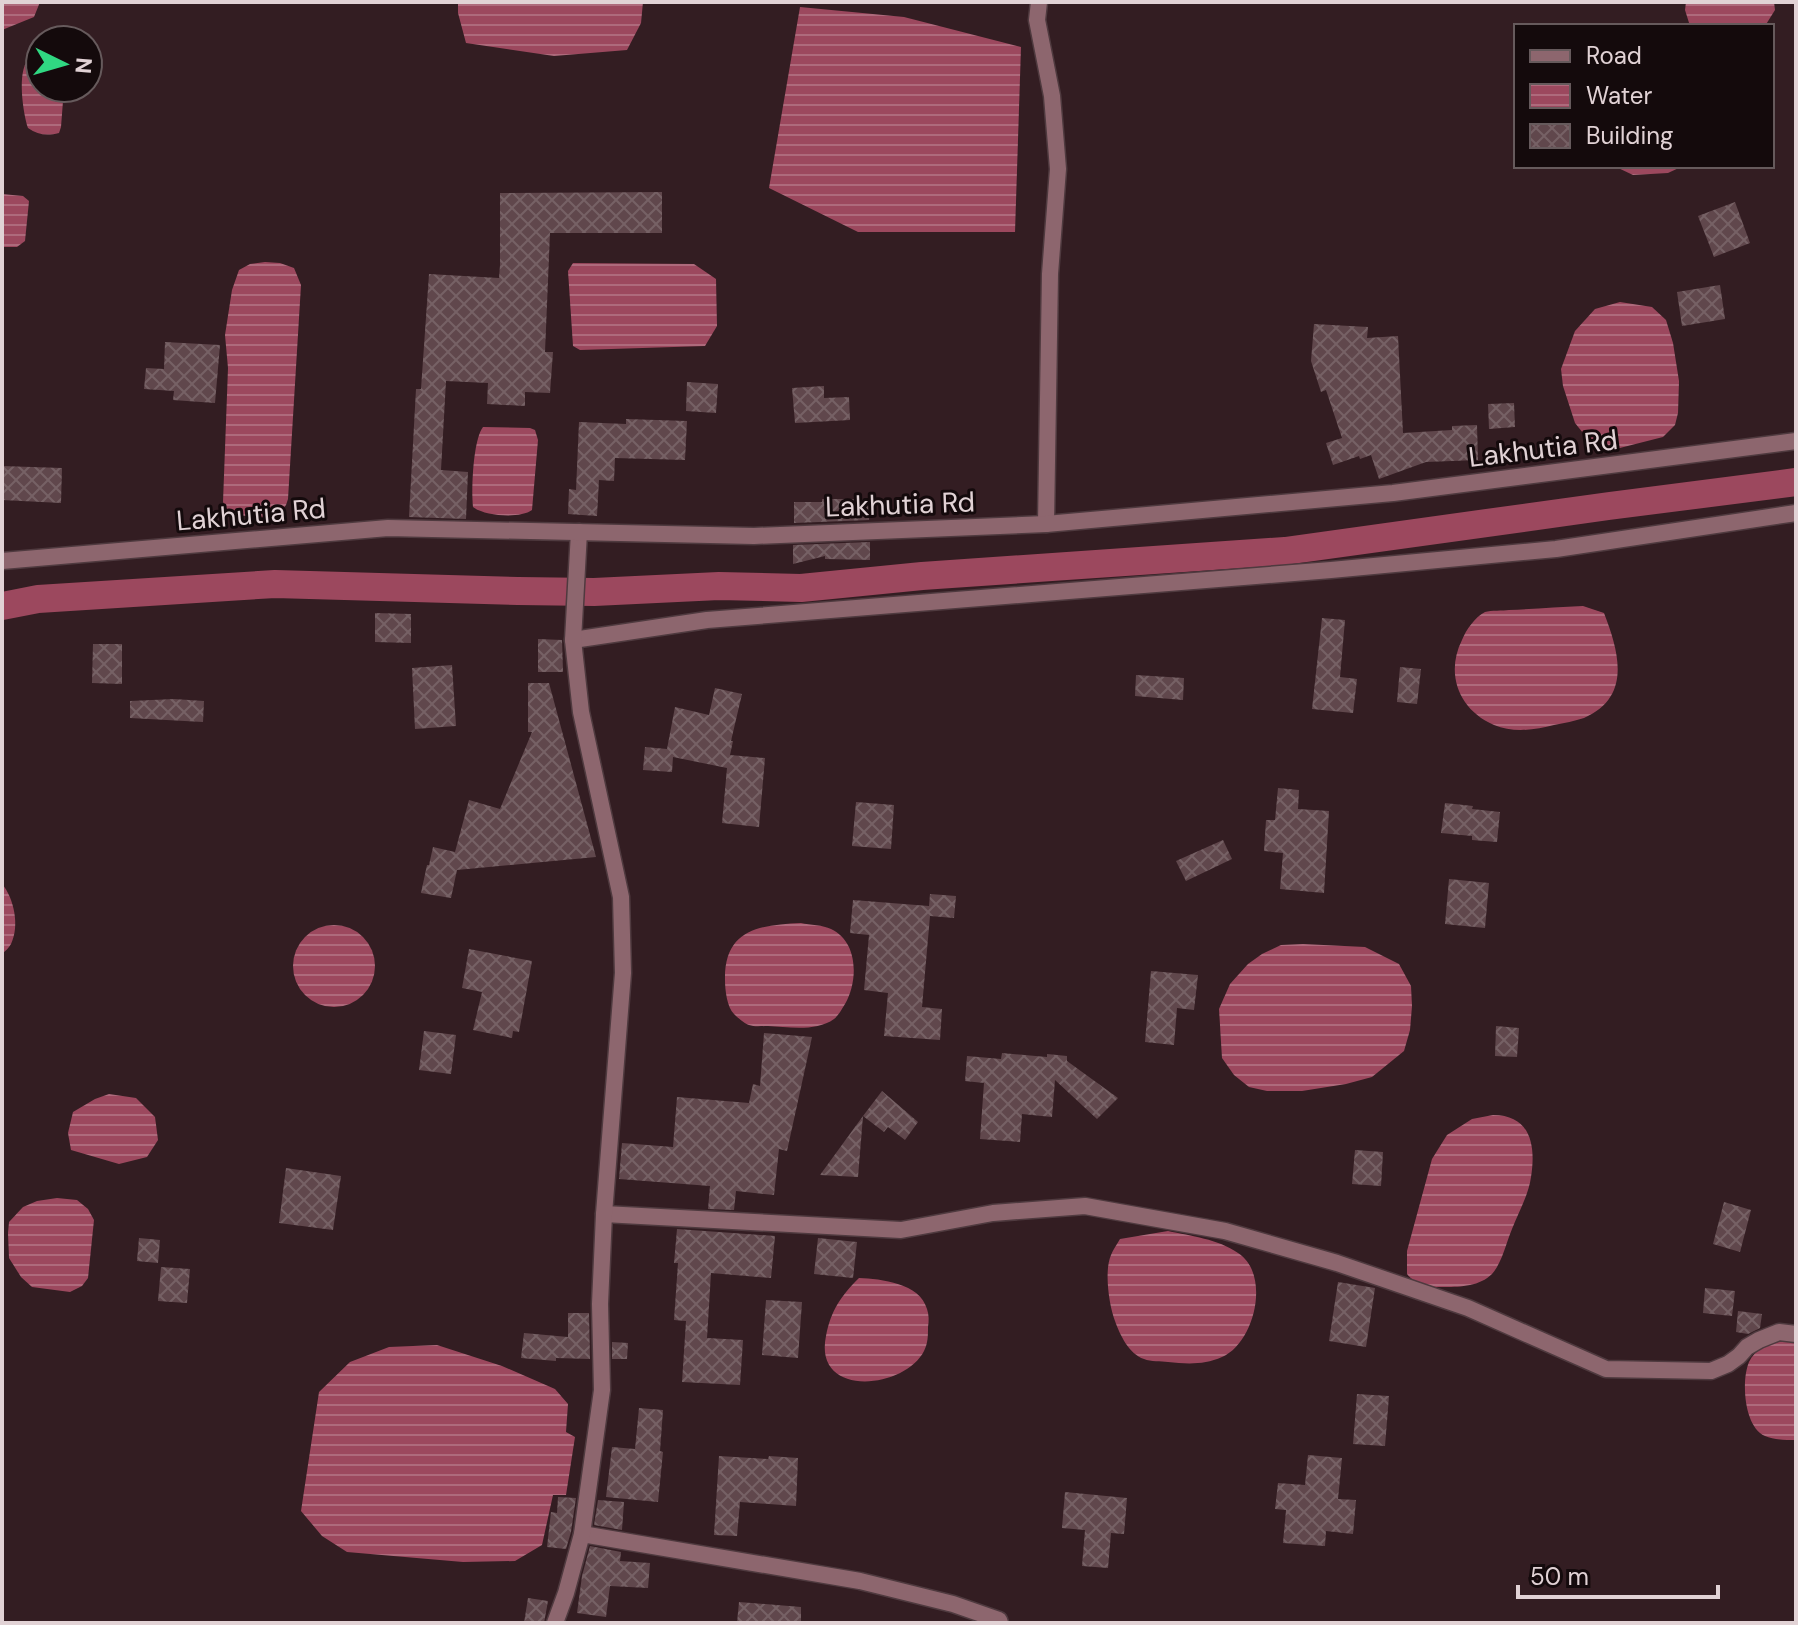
<svg xmlns="http://www.w3.org/2000/svg" width="1798" height="1625" font-family="'DM Sans',sans-serif">
  <style>
    .water { fill: url(#water-rules) }
    .lines { fill: none; stroke-linecap: round; stroke-linejoin: round }
    .canal { stroke: #9c485e; stroke-width: 28 }
    .building { fill: url(#building-cross-hatch) }
    .minor-casing { stroke: #4f3a3f; stroke-width: 19 }
    .tertiary-casing { stroke: #4f3a3f; stroke-width: 19 }
    .minor { stroke: #8d666e; stroke-width: 16 }
    .tertiary { stroke: #8d666e; stroke-width: 16 }
    .labels { text-anchor: middle; stroke-width: 6; stroke-linejoin: round; paint-order: stroke }
    .street-label { font-size: 28px; fill: #e1d2d5; stroke: #140a0c }
  </style>
  <defs>
    <pattern id="water-rules" width="6" height="5" patternUnits="userSpaceOnUse" patternTransform="scale(2)"><rect width="6" height="5" fill="#9c485e"/><path d="M0 2.5h6" fill="none" stroke="#ae6a7c"/></pattern>
    <pattern id="building-cross-hatch" width="8" height="8" patternUnits="userSpaceOnUse" patternTransform="scale(2)"><rect width="8" height="8" fill="#60474c"/><path d="M0 0l8 8M0 8l8-8" fill="none" stroke="#766165"/></pattern>
  </defs>
  <rect width="100%" height="100%" fill="#331d22"/>
  <g class="water">
    <path d="M2,2H40L34,17L2,30Z"/>
    <path d="M458,2H643L641,23L627,50L554,56L466,43L458,13Z"/>
    <path d="M1686,2H1774L1775,10L1765,26H1690L1685,10Z"/>
    <path d="M800,7L904,17L1021,47L1015,232H858L769,188Z"/>
    <path d="M40,55V88H64L61,127L59,133C47,136 38,135 28,128C23,113 17,72 28,60C31,56 35,56 40,55Z"/>
    <path d="M1614,166H1683L1668,173L1633,175Z"/>
    <path d="M2,194L23,196L29,201L25,241L17,247H2Z"/>
    <path d="M265,262L280,263L294,268L301,285L288,499L286,505L279,514L264,517L230,515L223,502L228,368L225,335L232,290L239,270L250,264Z"/>
    <path d="M573,263L694,264L716,279L717,326L705,346L580,350L573,346L568,271Z"/>
    <path d="M1620,302L1652,307L1666,320L1673,343L1679,381L1678,413L1675,425L1663,437L1608,451L1587,438L1575,423L1563,386L1561,369L1575,331L1595,309Z"/>
    <path d="M483,427L530,428L535,430L538,440L532,510C520,519 484,516 473,507C471,490 473,440 483,427Z"/>
    <path d="M1583,606L1604,613C1619,652 1632,697 1584,718C1575,721 1564,723 1554,725C1535,730 1513,733 1494,725C1459,710 1445,674 1462,640C1466,630 1475,617 1485,612C1491,610 1503,611 1509,610C1534,609 1558,607 1583,606Z"/>
    <path d="M2,884C14,898 20,926 11,944C9,948 5,951 2,954Z"/>
    <path d="M801,923C810,925 823,925 831,929C859,942 858,982 845,1004C842,1009 838,1016 834,1019C816,1032 788,1027 768,1026C762,1026 754,1027 749,1025C745,1024 738,1018 734,1014C727,1007 725,990 725,980C724,929 760,925 801,923Z"/>
    <circle cx="334" cy="966" r="41"/>
    <path d="M1303,944L1365,947L1399,964L1411,986L1412,1006L1410,1030L1404,1051L1372,1077L1346,1084L1302,1091H1267L1249,1087L1234,1075L1222,1058L1219,1009L1230,984L1248,964L1262,954L1281,945Z"/>
    <path d="M109,1094L136,1098L155,1117L158,1140L147,1157L119,1164L71,1150L68,1133L73,1112L95,1099Z"/>
    <path d="M1493,1115C1531,1115 1536,1146 1531,1177C1529,1194 1518,1213 1512,1229C1506,1243 1502,1263 1492,1274C1480,1286 1461,1287 1445,1287C1427,1287 1419,1288 1407,1274V1251L1432,1159L1447,1135L1472,1119Z"/>
    <path d="M57,1198L77,1200L88,1209L94,1220L88,1278L82,1286L70,1292L32,1287L21,1277L9,1258L8,1233L9,1222L23,1207L37,1201Z"/>
    <path d="M1168,1231C1191,1236 1218,1239 1238,1253C1271,1274 1255,1343 1222,1357C1204,1365 1187,1364 1168,1362C1161,1361 1151,1362 1144,1359C1129,1354 1120,1335 1115,1321C1109,1305 1104,1271 1111,1255C1113,1250 1117,1244 1120,1239Z"/>
    <path d="M859,1278C881,1279 920,1283 927,1309C929,1315 929,1321 928,1327C928,1336 928,1343 924,1351C905,1389 813,1399 826,1336C831,1310 841,1296 859,1278Z"/>
    <path d="M1791,1340H1796V1440C1786,1440 1774,1440 1765,1436C1744,1427 1741,1381 1749,1362C1757,1345 1776,1342 1791,1340Z"/>
    <path d="M437,1345L502,1366L555,1389L568,1404L566,1432L575,1437L566,1495H553L542,1545L515,1561L463,1562L347,1552L322,1536L301,1511L319,1392L350,1362L389,1347Z"/>
  </g>
  <g class="lines">
    <path class="canal" d="M2,606L38,599L275,584L518,591L594,592L719,586L801,588L922,576L1285,551L1609,506L1796,482"/>
  </g>
  <g class="building">
    <path d="M662,192V233H550L545,352H553L550,393L525,392V406L487,404L488,383L446,381L441,470L468,472L466,519L409,517L416,389H421L429,274L499,278L500,265V193Z"/>
    <path d="M1735,202L1750,243L1714,257L1698,216Z"/>
    <path d="M1720,285L1725,319L1682,326L1677,292Z"/>
    <path d="M1314,324L1368,327L1367,338L1398,336L1403,433L1452,430V426L1477,425L1478,460L1426,462L1379,479L1371,455L1360,459L1359,456L1333,465L1326,443L1342,438L1326,390L1321,392L1311,361Z"/>
    <path d="M165,342L220,345L215,403L173,400L174,391L144,389L146,368L164,369Z"/>
    <path d="M687,382L718,384L716,413L686,411Z"/>
    <path d="M824,386V398L849,397L850,420L795,423L792,388Z"/>
    <path d="M1514,403L1515,427L1489,429L1488,404Z"/>
    <path d="M626,419L687,421L685,460L615,458L614,481L599,480L597,516L568,514L569,489L576,490L579,422L626,424Z"/>
    <path d="M2,466L62,468L61,503L2,500Z"/>
    <path d="M822,499H869V520L794,523V502H822Z"/>
    <path d="M870,542V560L825,559V556L793,564V545Z"/>
    <path d="M375,613L411,614V643L375,642Z"/>
    <path d="M1322,618L1345,620L1340,677L1357,679L1353,713L1312,709Z"/>
    <path d="M538,639L562,640L563,672H538Z"/>
    <path d="M93,644H122V684L92,683Z"/>
    <path d="M452,665L456,726L415,729L412,668Z"/>
    <path d="M1400,667L1421,669L1417,704L1397,702Z"/>
    <path d="M1136,675L1184,678L1183,700L1135,696Z"/>
    <path d="M528,683H549L596,857L457,870L451,898L421,893L427,865H429L433,847L455,852L469,800L500,809L532,732H528Z"/>
    <path d="M715,688L742,694L731,741H733L730,755L765,758L759,827L722,823L727,768L673,757L672,772L643,770L645,747L667,749L675,707L709,715Z"/>
    <path d="M174,699L204,701L203,722L130,718V701Z"/>
    <path d="M1278,788L1299,790L1298,809L1329,811L1324,893L1280,889L1283,853L1264,851L1266,820H1275Z"/>
    <path d="M856,802L894,805L891,849L852,846Z"/>
    <path d="M1445,803L1473,806L1472,809L1500,812L1497,842L1472,840V836L1441,833Z"/>
    <path d="M1223,840L1232,859L1186,881L1176,861Z"/>
    <path d="M1449,879L1489,883L1485,928L1445,924Z"/>
    <path d="M930,894L956,896L954,918L930,916L922,1007L942,1009L940,1040L884,1036L888,993L864,990L869,935L850,933L853,900L929,906Z"/>
    <path d="M469,949L532,961L519,1032L513,1031L512,1038L473,1030L482,992L462,988Z"/>
    <path d="M1151,971L1198,975L1194,1010L1177,1008L1174,1045L1145,1042Z"/>
    <path d="M1496,1026L1519,1028L1517,1057L1495,1056Z"/>
    <path d="M424,1031L456,1035L451,1074L419,1070Z"/>
    <path d="M764,1033L812,1037L787,1151L779,1149L774,1195L736,1191L734,1210L708,1209L710,1186L619,1179L622,1143L673,1147L677,1097L749,1103L753,1084L760,1086Z"/>
    <path d="M1002,1053L1047,1057V1054L1067,1056V1061L1118,1098L1097,1119L1055,1080L1052,1117L1022,1114L1020,1142L980,1139L984,1083L965,1081L967,1056L1001,1059Z"/>
    <path d="M882,1091L918,1122L905,1140L888,1127L884,1132L863,1116Z"/>
    <path d="M863,1116L858,1177L820,1175Z"/>
    <path d="M1355,1150L1383,1152L1381,1186L1352,1184Z"/>
    <path d="M286,1168L341,1176L333,1230L279,1223Z"/>
    <path d="M1724,1202L1751,1210L1740,1252L1713,1244Z"/>
    <path d="M677,1229L775,1236L771,1278L711,1273L707,1338L743,1340L740,1385L682,1382L686,1321L674,1320L678,1263H674Z"/>
    <path d="M139,1238L160,1240L158,1263L137,1261Z"/>
    <path d="M818,1238L857,1242L853,1278L814,1274Z"/>
    <path d="M161,1267L190,1269L187,1303L158,1301Z"/>
    <path d="M1338,1282L1375,1288L1366,1347L1329,1341Z"/>
    <path d="M1705,1288L1735,1291L1732,1316L1703,1313Z"/>
    <path d="M766,1300L802,1302L798,1358L762,1355Z"/>
    <path d="M1738,1311L1762,1314L1760,1328L1748,1334L1736,1332Z"/>
    <path d="M568,1313H589L590,1359L556,1358V1361L521,1358L524,1333L568,1337Z"/>
    <path d="M612,1342L628,1343L627,1359H612Z"/>
    <path d="M1357,1394L1389,1396L1385,1446L1353,1444Z"/>
    <path d="M639,1408L663,1410L660,1451L663,1452L658,1502L606,1497L612,1447L635,1449Z"/>
    <path d="M1308,1455L1342,1458L1338,1499L1356,1500L1353,1534L1326,1531L1325,1546L1283,1543L1286,1510L1275,1509L1278,1483L1305,1485Z"/>
    <path d="M719,1456L768,1459L769,1456L798,1458L796,1506L740,1502L737,1536L714,1535Z"/>
    <path d="M1065,1492L1127,1498L1124,1534L1111,1533L1108,1568L1082,1566L1085,1530L1062,1528Z"/>
    <path d="M558,1497L576,1498L571,1532L566,1549L547,1547L551,1512L557,1513Z"/>
    <path d="M598,1500L624,1502L622,1530L594,1525Z"/>
    <path d="M590,1546L621,1552L620,1561L650,1563L648,1588L610,1586L606,1617L577,1613L582,1576Z"/>
    <path d="M528,1598L548,1601L544,1623H524Z"/>
    <path d="M739,1602L801,1607V1623H737Z"/>
  </g>
  <g class="lines">
    <defs>
      <g id="minor">
        <path d="M1039,2L1037,20L1052,96L1058,169L1050,274L1046,524"/>
        <path d="M573,640L707,620L1331,570L1556,549L1796,513"/>
        <path d="M604,1214L901,1230L993,1213L1085,1206L1225,1231L1337,1263L1468,1308L1606,1369L1711,1371L1728,1364L1739,1356L1747,1347L1759,1340L1779,1332L1796,1334"/>
        <path d="M582,1534L860,1581L953,1604L999,1620L1000,1623"/>
        <path d="M555,1623L566,1593L582,1534L602,1390L600,1304L604,1214L623,973L621,897L581,712L573,640L579,532"/>
      </g>
      <path id="tertiary" d="M2,561L388,528L754,536L1046,524L1393,493L1796,441"/>
    </defs>
    <use href="#minor" class="minor-casing"/>
    <use href="#tertiary" class="tertiary-casing"/>
    <use href="#minor" class="minor"/>
    <use href="#tertiary" class="tertiary"/>
  </g>
  <g class="labels">
    <g class="street-label">
      <text transform="translate(1543 448) rotate(-7)" y="10">Lakhutia Rd</text>
      <text transform="translate(900 504) rotate(-2)" y="10">Lakhutia Rd</text>
      <text transform="translate(251 514) rotate(-5)" y="10">Lakhutia Rd</text>
    </g>
  </g>
  <rect width="1798" height="1625" fill="none" stroke="#e1d2d5" stroke-width="8"/>
  <rect x="1514" y="24" width="260" height="144" fill="#140a0c" stroke="#665a5c" stroke-width="2"/>
  <rect x="1530" y="50" width="40" height="12" fill="#8d666e" stroke="#665a5c" stroke-width="2"/>
  <text x="1586" y="64" font-size="24" fill="#e1d2d5">Road</text>
  <rect x="1530" y="84" width="40" height="24" fill="url(#water-rules)" stroke="#665a5c" stroke-width="2"/>
  <text x="1586" y="104" font-size="24" fill="#e1d2d5">Water</text>
  <rect x="1530" y="124" width="40" height="24" fill="url(#building-cross-hatch)" stroke="#665a5c" stroke-width="2"/>
  <text x="1586" y="144" font-size="24" fill="#e1d2d5">Building</text>
  <g transform="translate(64 64) rotate(95)"><circle r="38" fill="#140a0c" stroke="#665a5c" stroke-width="2"/>
  <path d="M0-6L14 30L0 20L-14 30Z" fill="#30d882"/>
  <text y="-12" font-size="22" font-weight="bold" text-anchor="middle" fill="#e1d2d5">N</text>
  </g>
  <path d="M1518 1585v12h200v-12" fill="none" stroke="#e1d2d5" stroke-width="4"/>
  <text x="1530" y="1585" font-size="24" fill="#e1d2d5" stroke="#140a0c" stroke-width="6" paint-order="stroke">50 m</text>
</svg>
